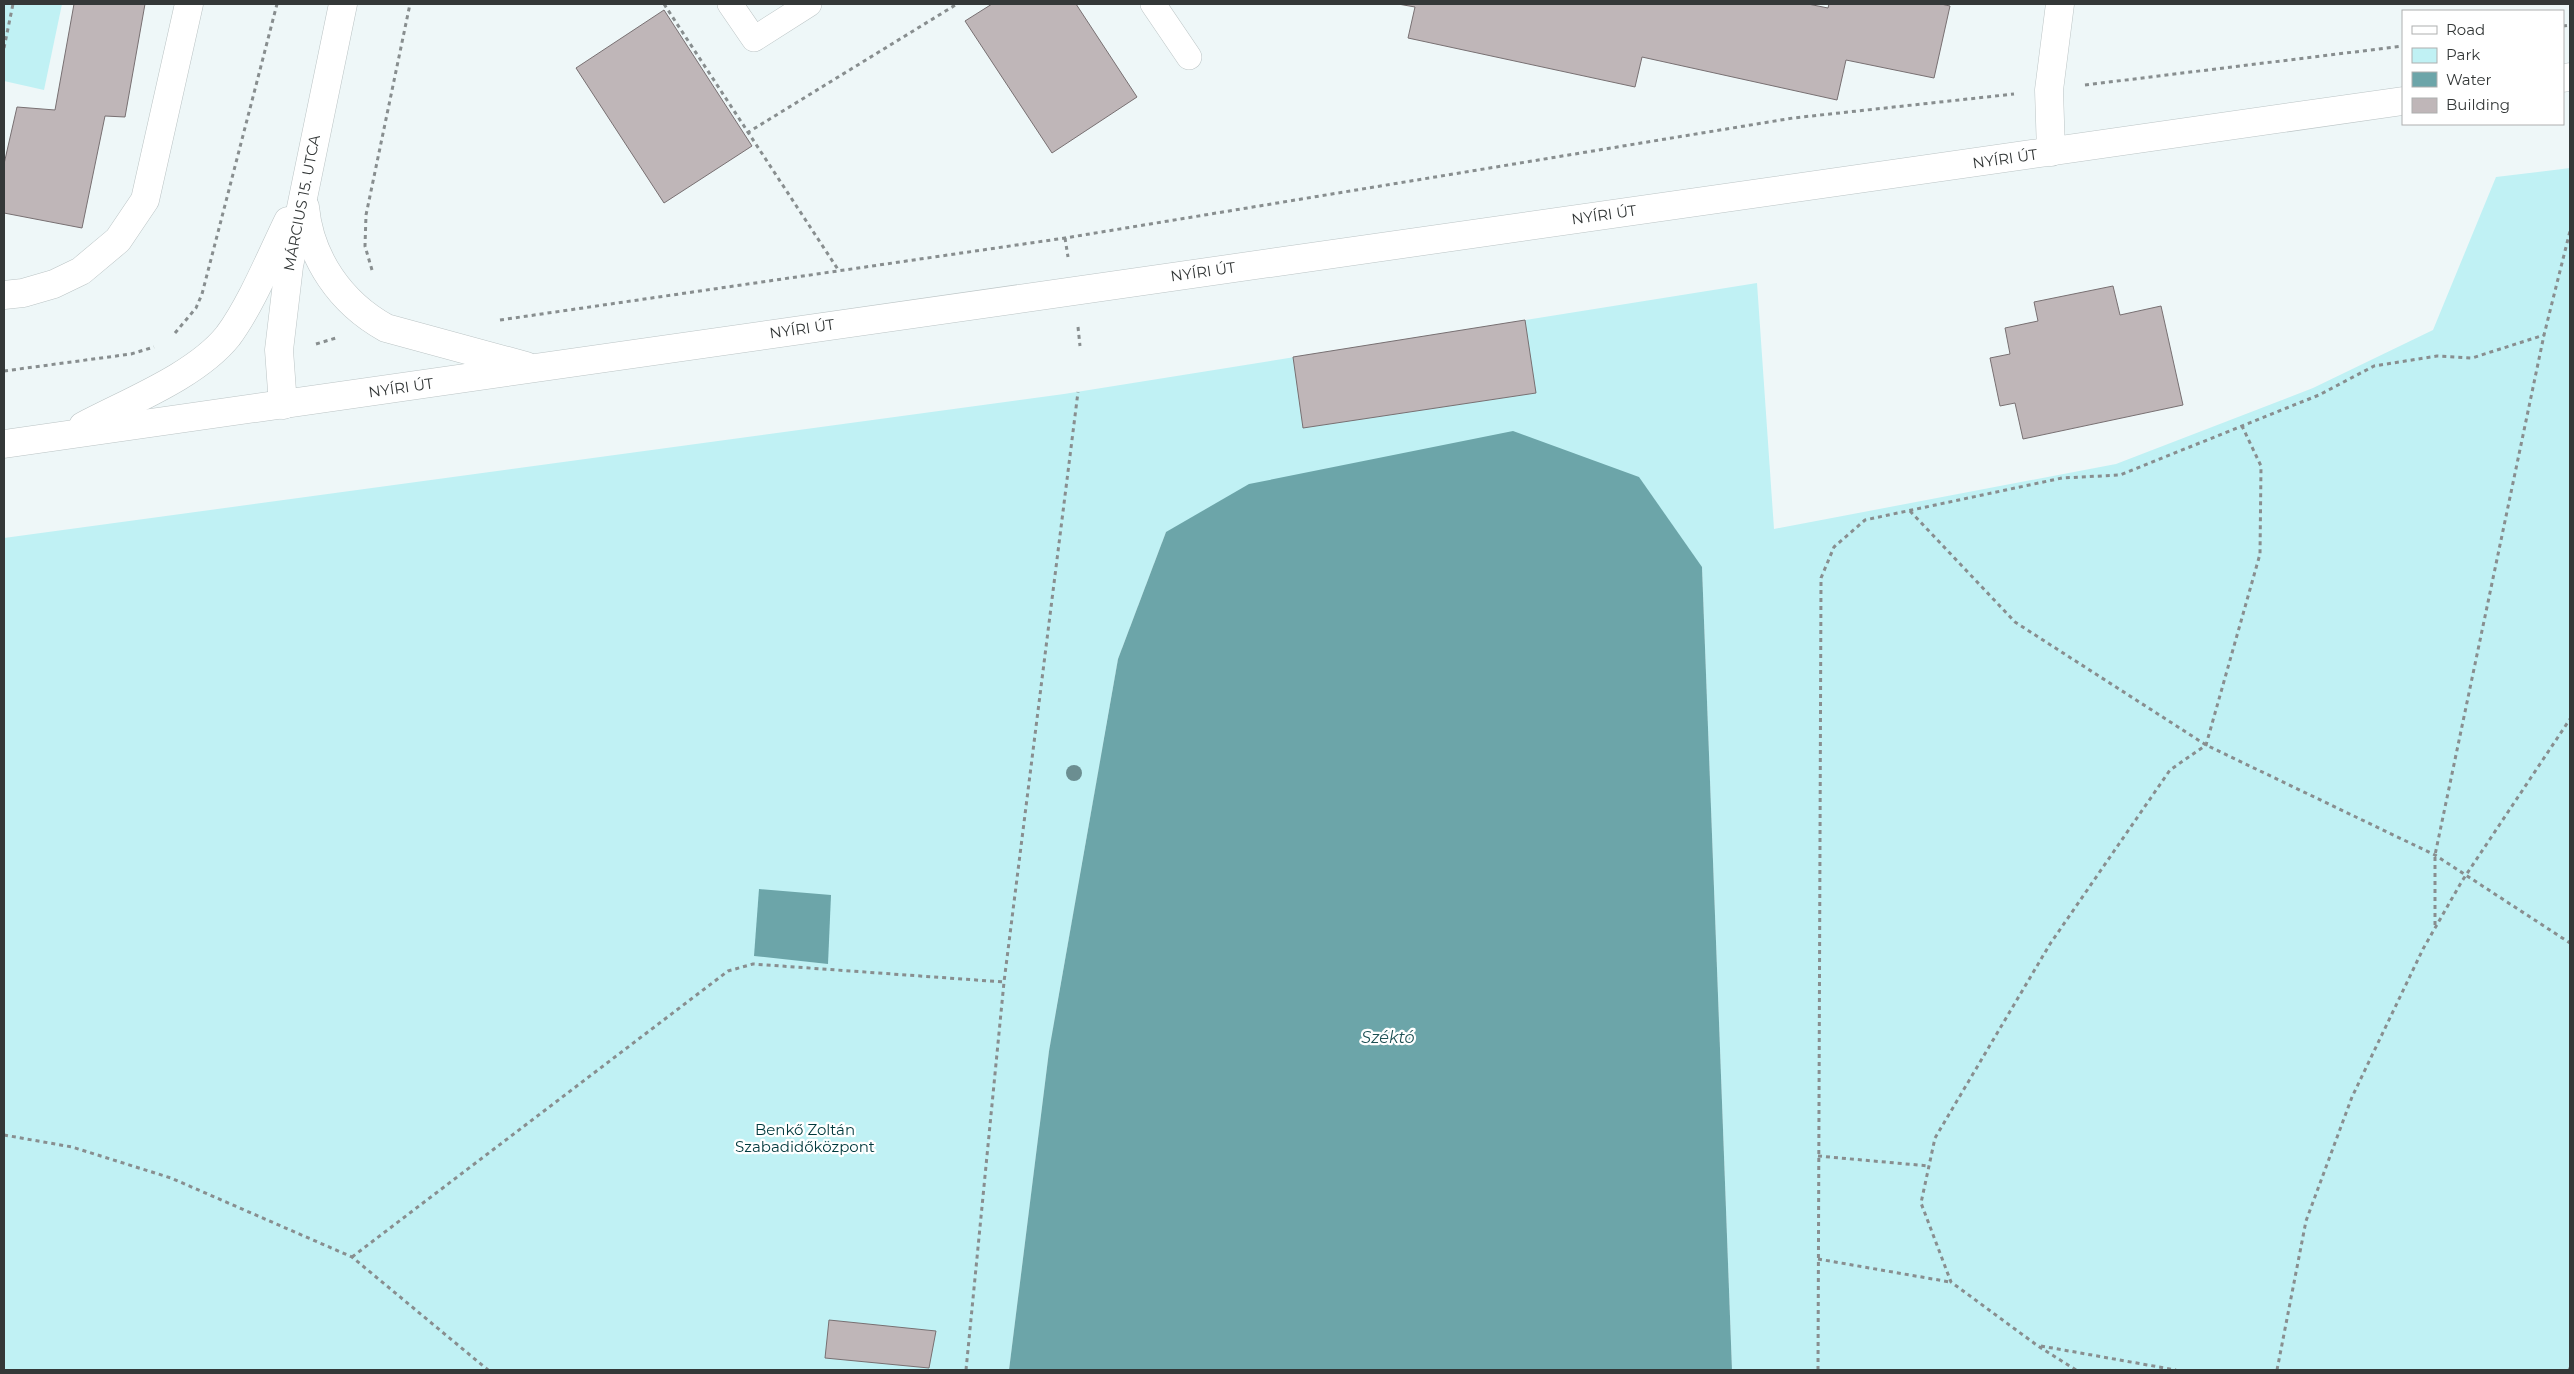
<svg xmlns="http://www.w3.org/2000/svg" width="2574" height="1374" font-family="Montserrat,sans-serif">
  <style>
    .green { fill: #c0f1f4 }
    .water { fill: #6ca5a9 }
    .building { fill: #bfb6b8; stroke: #787072 }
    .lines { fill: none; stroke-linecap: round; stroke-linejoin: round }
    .service-casing { stroke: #bbc4c5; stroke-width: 26 }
    .minor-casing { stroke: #bbc4c5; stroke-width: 29 }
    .tertiary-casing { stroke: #bbc4c5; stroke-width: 29 }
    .path { stroke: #888e8f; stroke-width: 3; stroke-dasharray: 4 4; stroke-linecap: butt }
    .service { stroke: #fff; stroke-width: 25 }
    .minor { stroke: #fff; stroke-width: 28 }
    .tertiary { stroke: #fff; stroke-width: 28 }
    .tree { fill: #6b8e91 }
    .labels { text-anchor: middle; stroke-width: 4.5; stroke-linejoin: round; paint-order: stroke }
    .street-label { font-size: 15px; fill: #343838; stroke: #fff }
    .park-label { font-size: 15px; fill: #00393d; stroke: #fff }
    .water-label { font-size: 16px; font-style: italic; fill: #1d5054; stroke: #fff }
  </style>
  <rect width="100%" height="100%" fill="#eef7f8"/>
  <g class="green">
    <path d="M4,4H62L44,90L4,81Z"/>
    <path d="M2570,168V1370H1732L1702,567L1166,532L1118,659L1049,1051L1009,1370H4V538L1064,394L1757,283L1774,529L2116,464L2313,388L2433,330L2496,177Z"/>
  </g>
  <g class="water">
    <path d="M1513,431L1639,477L1702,567L1732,1370H1009L1049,1051L1118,659L1166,532L1249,484Z"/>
    <path d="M759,889L831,895L828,964L754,956Z"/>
  </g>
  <g class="building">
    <path d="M74,4H145L125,117L105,116L82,228L4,213V164L17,107L55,110Z"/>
    <path d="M992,4H1076L1137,97L1052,153L965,21Z"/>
    <path d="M1398,4H1808L1828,8L1829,4H1941L1950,6L1934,78L1846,60L1837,100L1642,57L1635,87L1408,38L1415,7Z"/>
    <path d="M664,10L752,146L664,203L576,68Z"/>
    <path d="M2113,286L2120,315L2161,306L2183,405L2023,439L2015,403L2000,406L1990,358L2010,354L2005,328L2038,321L2034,302Z"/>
    <path d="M1525,320L1536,393L1303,428L1293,357Z"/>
    <path d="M829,1320L936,1331L929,1368L825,1358Z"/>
  </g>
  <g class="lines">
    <defs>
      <g id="service">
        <path d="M730,4L754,39L809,4"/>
        <path d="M1153,4L1189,57"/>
      </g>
      <g id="minor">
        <path d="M2051,152L2049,90L2060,4"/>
        <path d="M4,295L23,293L54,284L81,271L118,240L145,200L189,4"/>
      </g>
      <g id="tertiary">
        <path d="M2563,78L2570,77"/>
        <path d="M305,207C310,259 341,303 386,328L526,366"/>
        <path d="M283,405L279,350L289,266L343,4"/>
        <path d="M83,426C128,402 196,376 228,336C251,305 271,256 288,221"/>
        <path d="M4,444L2403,101"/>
      </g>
    </defs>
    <use href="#service" class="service-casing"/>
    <use href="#minor" class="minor-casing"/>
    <use href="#tertiary" class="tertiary-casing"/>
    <g class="path">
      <path d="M664,4L839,271"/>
      <path d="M2563,26L2570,25"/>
      <path d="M4,48L13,4"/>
      <path d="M2085,85L2403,46"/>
      <path d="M747,133L957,4"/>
      <path d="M1065,238L1068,257"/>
      <path d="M372,270L365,246L366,215L410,4"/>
      <path d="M500,320L1065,238L1793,118L2014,94"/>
      <path d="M1078,327L1080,346"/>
      <path d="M175,333L196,308L202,294L277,4"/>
      <path d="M316,344L336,338"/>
      <path d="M4,371L131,354L154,347"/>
      <path d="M1910,511L2015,622L2206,745L2435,855L2570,943"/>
      <path d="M2435,925V855L2544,335"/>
      <path d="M4,1135L72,1147L171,1178L352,1257L488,1370"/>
      <path d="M1818,1156L1929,1166"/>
      <path d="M352,1257L728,971L753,964L1004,982"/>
      <path d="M1818,1259L1950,1282"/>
      <path d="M2041,1346L2176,1370"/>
      <path d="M966,1370L1004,982L1078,392"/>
      <path d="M1818,1370L1821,578L1834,547L1865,520L2062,478L2120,475L2319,395L2374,366L2437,356L2472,358L2544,335L2570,231"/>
      <path d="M2076,1370L2038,1346L1951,1282L1921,1203L1935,1138L2050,944L2170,770L2206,745L2260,554L2261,466L2242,426"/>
      <path d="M2277,1370L2306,1221L2352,1097L2423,949L2462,881L2570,719"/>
      <path d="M2569,1370L2570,1368"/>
    </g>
    <use href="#service" class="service"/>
    <use href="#minor" class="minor"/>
    <use href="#tertiary" class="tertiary"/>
  </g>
  <circle class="tree" cx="1074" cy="773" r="8"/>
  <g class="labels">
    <g class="street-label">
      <text transform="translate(2005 159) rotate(-8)" y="5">NYÍRI ÚT</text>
      <text transform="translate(302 203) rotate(-79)" y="5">MÁRCIUS 15. UTCA</text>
      <text transform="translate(1604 215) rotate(-8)" y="5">NYÍRI ÚT</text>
      <text transform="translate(1203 272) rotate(-8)" y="5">NYÍRI ÚT</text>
      <text transform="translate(802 329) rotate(-8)" y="5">NYÍRI ÚT</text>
      <text transform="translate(401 388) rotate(-8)" y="5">NYÍRI ÚT</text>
    </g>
    <g class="park-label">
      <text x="805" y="1135">Benkő Zoltán<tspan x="805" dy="17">Szabadidőközpont</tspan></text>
    </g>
    <g class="water-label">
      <text x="1388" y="1043">Széktó</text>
    </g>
  </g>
  <rect width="2574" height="1374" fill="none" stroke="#343838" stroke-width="10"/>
  <rect x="2402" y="10" width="162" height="115" fill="#ffffff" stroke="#aeafaf"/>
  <rect x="2412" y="26" width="25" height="8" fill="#ffffff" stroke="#aeafaf"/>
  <text x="2446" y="35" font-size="15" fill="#343838">Road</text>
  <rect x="2412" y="48" width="25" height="15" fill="#c0f1f4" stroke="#aeafaf"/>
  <text x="2446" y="60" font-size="15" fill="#343838">Park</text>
  <rect x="2412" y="72" width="25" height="15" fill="#6ca5a9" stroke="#aeafaf"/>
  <text x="2446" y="85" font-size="15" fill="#343838">Water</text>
  <rect x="2412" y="98" width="25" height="15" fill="#bfb6b8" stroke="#aeafaf"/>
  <text x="2446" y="110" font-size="15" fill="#343838">Building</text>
</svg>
